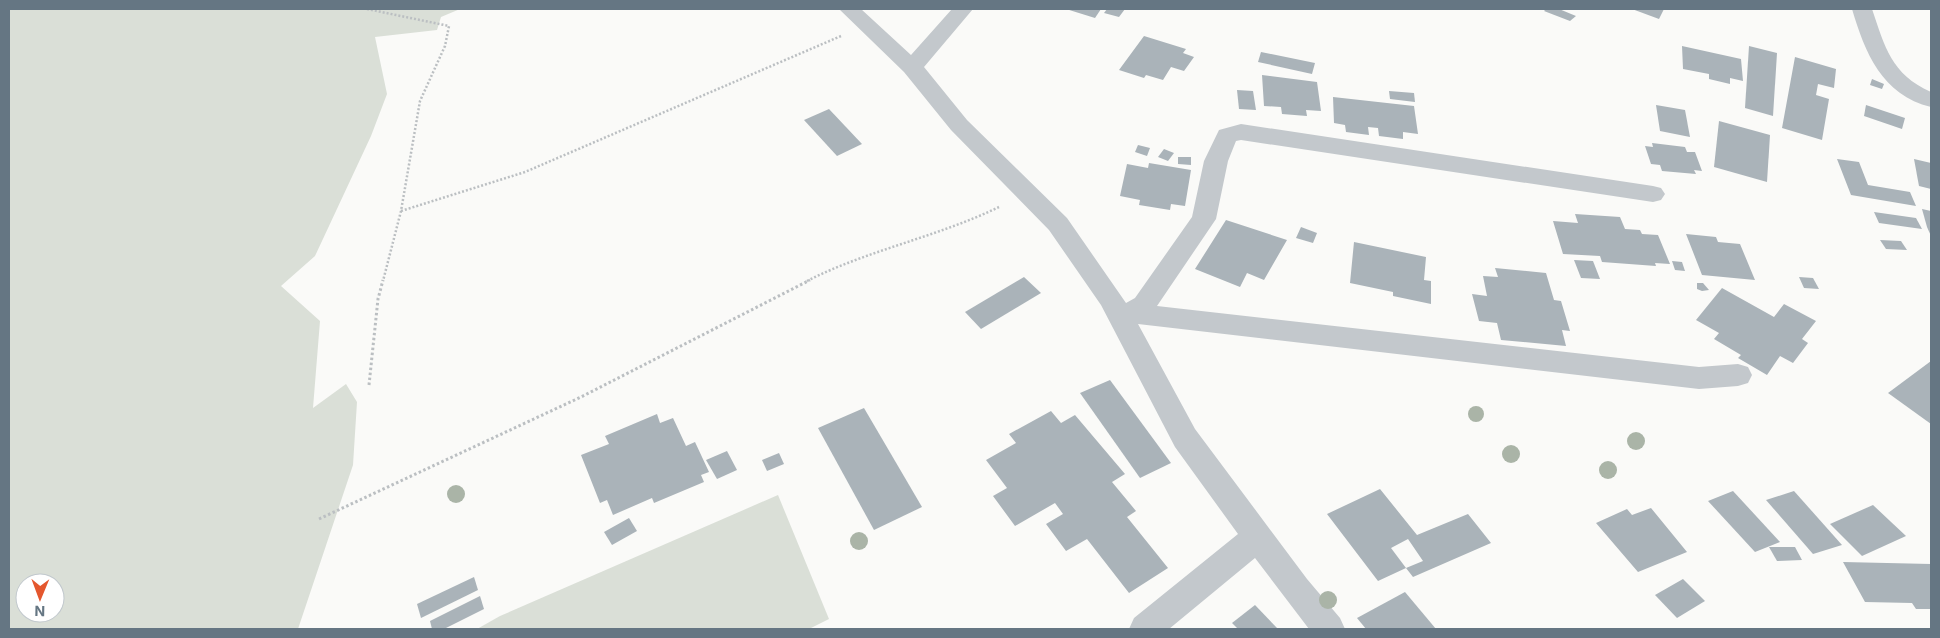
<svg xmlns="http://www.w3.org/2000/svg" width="1940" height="638" font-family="Inter,sans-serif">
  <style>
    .green { fill: #dadfd7; fill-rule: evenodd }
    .building { fill: #aab3b9 }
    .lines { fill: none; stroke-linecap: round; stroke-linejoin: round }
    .path-far1 { stroke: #bbbfc2; stroke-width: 2.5; stroke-dasharray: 2 2; stroke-linecap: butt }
    .path { stroke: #bbbfc2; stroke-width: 3; stroke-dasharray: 2.5 2.5; stroke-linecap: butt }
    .minor { fill: #c3c8cc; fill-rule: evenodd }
    .tree { fill: #aab4a7 }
  </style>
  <rect width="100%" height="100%" fill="#fafaf8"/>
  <g class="green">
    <path d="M9,9H460L441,17L437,30L375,37L387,94L371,136L315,256L281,286L320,321L313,408L346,384L357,402L353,465L298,629H9ZM25,583H55V613H25Z"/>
    <path d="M778,495L829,619L809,629H477L500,616Z"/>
  </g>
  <g class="building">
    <path d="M1066,9H1101L1095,18Z"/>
    <path d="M1107,9H1125L1119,17L1104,13Z"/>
    <path d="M1546,9H1559L1576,16L1570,21L1544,11Z"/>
    <path d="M1632,9H1664L1659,19Z"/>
    <path d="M1144,36L1186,49L1183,53L1194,57L1184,71L1171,67L1163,80L1146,75L1144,78L1119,70Z"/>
    <path d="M1682,46L1741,59L1743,81L1730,78V84L1709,79V74L1683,69Z"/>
    <path d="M1749,46L1777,53L1773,116L1745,108Z"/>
    <path d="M1261,52L1315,63L1312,74L1258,62Z"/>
    <path d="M1795,57L1836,69L1834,88L1818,84L1816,95L1829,99L1822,140L1782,128Z"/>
    <path d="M1262,75L1317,82L1321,111L1306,110L1307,116L1282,114L1281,107L1264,106Z"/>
    <path d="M1872,79L1884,84L1882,89L1870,85Z"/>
    <path d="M1237,90L1253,91L1256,110L1239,109Z"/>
    <path d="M1389,91L1414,93L1415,102L1390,99Z"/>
    <path d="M1333,97L1414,106L1418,134L1403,132V139L1379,136L1378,128L1368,127L1369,135L1346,132L1345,125L1334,123Z"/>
    <path d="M1656,105L1685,110L1690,137L1660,131Z"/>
    <path d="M1866,105L1905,118L1902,129L1864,116Z"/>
    <path d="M829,109L862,144L837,156L804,120Z"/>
    <path d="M1719,121L1770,135L1767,182L1714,167Z"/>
    <path d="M1652,143L1685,147L1687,152H1695L1702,171L1694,170L1696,174L1662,171L1660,165L1651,164L1645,146L1653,147Z"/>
    <path d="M1138,145L1150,148L1147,156L1135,152Z"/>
    <path d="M1164,149L1174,153L1168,161L1158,157Z"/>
    <path d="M1178,157H1191V165L1178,164Z"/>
    <path d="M1837,159L1859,162L1868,185L1910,192L1916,206L1851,195Z"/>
    <path d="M1914,159L1931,163V189L1919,186Z"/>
    <path d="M1149,163L1191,170L1185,206L1171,204L1170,210L1139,205L1140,200L1120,196L1127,164L1148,168Z"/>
    <path d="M1922,209L1931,211V236L1927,227Z"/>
    <path d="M1874,212L1916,218L1922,229L1879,223Z"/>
    <path d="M1575,214L1620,217L1625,229L1640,230L1642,234L1658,235L1670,264L1655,263L1656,266L1602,262L1600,256L1563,254L1553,221L1578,223Z"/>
    <path d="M1226,220L1287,240L1264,280L1247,273L1240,287L1195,269Z"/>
    <path d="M1301,227L1317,233L1313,243L1296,238Z"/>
    <path d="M1686,234L1716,237L1718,242L1740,244L1755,280L1702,275Z"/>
    <path d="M1880,240L1901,241L1907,250L1886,249Z"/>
    <path d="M1354,242L1426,257L1424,280L1431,281V304L1393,296V292L1350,283Z"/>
    <path d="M1574,260L1593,261L1600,279L1581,278Z"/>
    <path d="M1672,261L1682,262L1685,271L1675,270Z"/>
    <path d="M1495,268L1546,273L1554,300L1561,301L1570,331L1562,330L1566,346L1501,340L1497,323L1479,321L1472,294L1487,296L1483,276L1498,277Z"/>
    <path d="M1024,277L1041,293L981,329L965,312Z"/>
    <path d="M1799,277L1813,278L1819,289L1804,288Z"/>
    <path d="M1697,283H1703L1709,290L1702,291L1697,289Z"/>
    <path d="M1722,288L1774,317L1784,304L1816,321L1802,339L1808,343L1793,363L1780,356L1767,375L1738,358L1741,355L1714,339L1719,333L1696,320Z"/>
    <path d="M1931,361V424L1888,393Z"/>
    <path d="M1110,380L1171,463L1140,478L1080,393Z"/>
    <path d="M864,408L922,507L874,530L818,428Z"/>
    <path d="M1051,411L1061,423L1075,415L1125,474L1112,482L1136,511L1127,517L1168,568L1129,593L1087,539L1066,551L1046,524L1063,514L1055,503L1015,526L993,496L1007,488L986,460L1016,443L1009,434Z"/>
    <path d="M657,414L660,423L673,418L686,446L695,442L709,472L701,475L704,482L654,503L652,498L613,515L607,500L600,503L581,455L609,444L605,436Z"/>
    <path d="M727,451L737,470L717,479L706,460Z"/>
    <path d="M779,453L784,464L767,471L762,460Z"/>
    <path d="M1380,489L1417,535L1468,514L1491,543L1413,577L1406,568L1423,561L1408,539L1391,548L1406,568L1378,581L1327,514Z"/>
    <path d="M1733,491L1780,542L1755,552L1708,501Z"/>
    <path d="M1794,491L1842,545L1813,554L1766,500Z"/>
    <path d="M1873,505L1906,536L1862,556L1830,524Z"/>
    <path d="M1651,508L1687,552L1638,572L1596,523L1627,509L1632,515Z"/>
    <path d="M629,518L637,531L612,545L604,532Z"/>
    <path d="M1769,547H1795L1802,560L1777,561Z"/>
    <path d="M1843,562L1931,564V609H1916L1912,603L1865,602Z"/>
    <path d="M474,577L478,590L421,618L417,604Z"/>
    <path d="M1683,579L1705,601L1677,618L1655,595Z"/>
    <path d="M1405,592L1436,629H1366L1357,618Z"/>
    <path d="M480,596L484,609L444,629H432L430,621Z"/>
    <path d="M1255,605L1278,629H1238L1232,623Z"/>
  </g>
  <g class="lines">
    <g class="path-far1">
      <path d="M367,9L449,26L445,46L420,101L401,211L383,281"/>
      <path d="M401,211L525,172L841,36"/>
      <path d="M807,281C868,250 937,237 999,207"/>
    </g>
    <g class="path">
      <path d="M369,385L378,299L383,280"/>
      <path d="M319,519L581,397L810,280"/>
    </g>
    <g class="minor">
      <path d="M839,9H861L911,55L952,9H973L924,67L967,120L1067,218L1126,303L1135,298L1192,217L1204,161L1219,130L1241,124L1653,186L1661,188L1665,194L1661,200L1653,202L1241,140L1236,141L1228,161L1216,219L1157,306L1699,367L1738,364L1748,367L1752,375L1748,383L1738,386L1699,389L1138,324L1195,429L1307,579L1340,618L1345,629H1309L1255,558L1169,629H1129L1134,618L1238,534L1175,447L1101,305L1049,230L951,130L904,72Z"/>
      <path d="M1852,9H1872C1885,47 1891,74 1931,92V107C1882,95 1865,53 1852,9Z"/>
    </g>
  </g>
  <g class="tree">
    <circle cx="1476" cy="414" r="8"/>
    <circle cx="1636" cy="441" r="9"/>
    <circle cx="1511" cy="454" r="9"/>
    <circle cx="1608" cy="470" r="9"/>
    <circle cx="456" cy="494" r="9"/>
    <circle cx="859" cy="541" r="9"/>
    <circle cx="1328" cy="600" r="9"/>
  </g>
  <rect width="1940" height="638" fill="none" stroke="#657683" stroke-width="20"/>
  <g transform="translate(40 598) rotate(181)"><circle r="24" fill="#ffffff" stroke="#c1c8cd"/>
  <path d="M0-4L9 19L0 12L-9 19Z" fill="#e4572e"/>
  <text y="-8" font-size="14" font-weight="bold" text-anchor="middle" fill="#657683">N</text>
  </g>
</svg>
